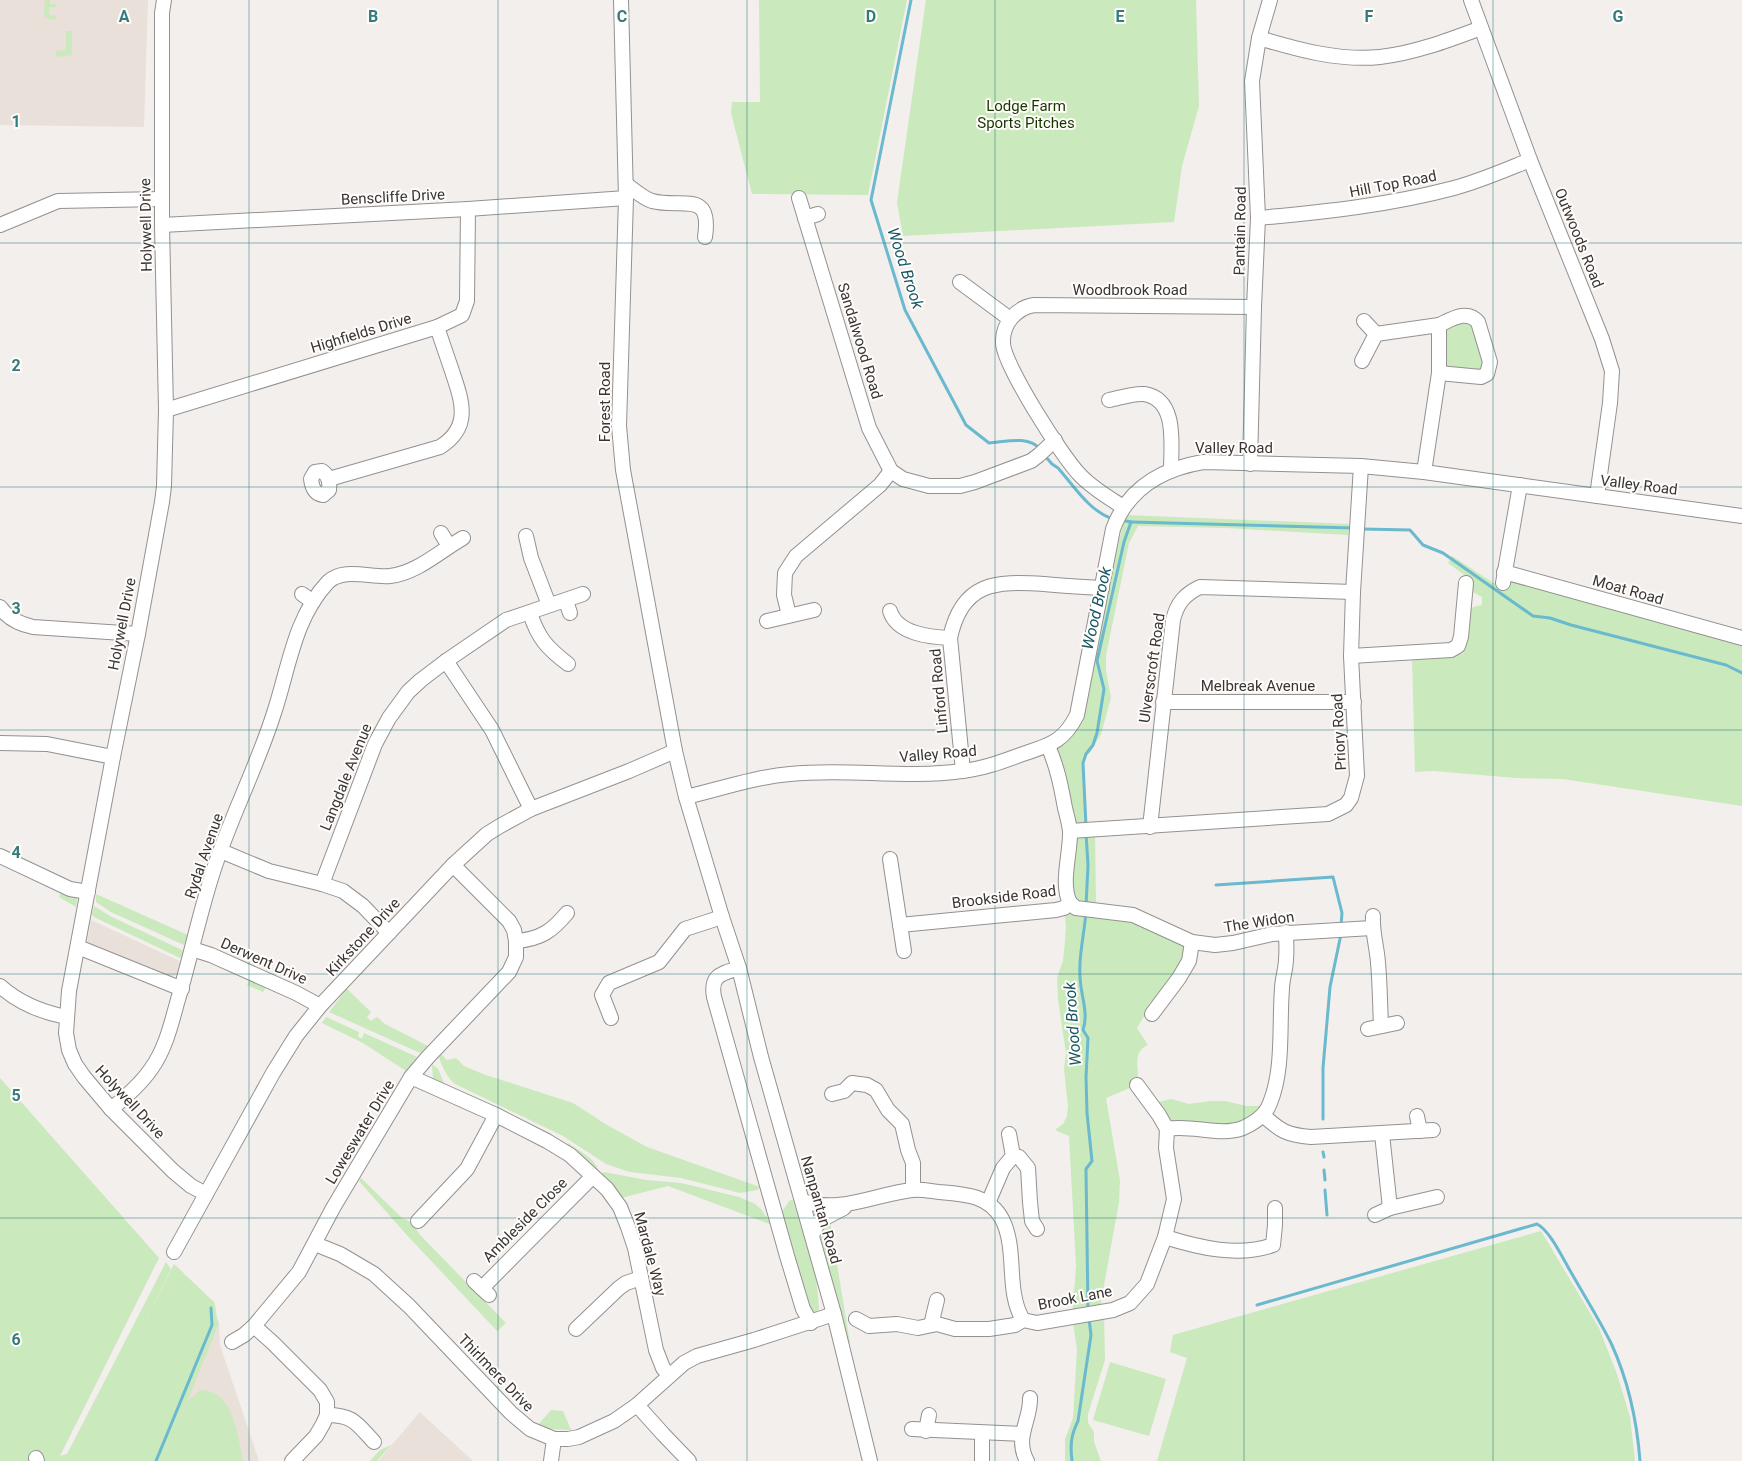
<svg xmlns="http://www.w3.org/2000/svg" width="1742" height="1461" font-family="Roboto,sans-serif">
  <style>
    .built { fill: #eae0da }
    .green { fill: #cae9bc }
    .lines { fill: none; stroke-linecap: round; stroke-linejoin: round }
    .stream { stroke: #6ab9ce; stroke-width: 3 }
    .minor-casing { stroke: #949190; stroke-width: 16 }
    .minor { stroke: #fff; stroke-width: 14 }
    .grid { fill: none; stroke: #337c7c; stroke-width: 1; stroke-opacity: 0.55 }
    .labels { text-anchor: middle; stroke-width: 4; stroke-linejoin: round; paint-order: stroke }
    .park-label { font-size: 15px; fill: #163800; stroke: #fffcfa }
    .street-label { font-size: 15px; fill: #373535; stroke: #fffcfa }
    .water-label { font-size: 16px; font-style: italic; fill: #145766; stroke: #fffcfa }
    .grid-label { font-size: 16px; text-anchor: middle; font-weight: bold; fill: #337c7c; stroke: #fffcfa; stroke-width: 4; stroke-linejoin: round; paint-order: stroke }
  </style>
  <rect width="100%" height="100%" fill="#f2efed"/>
  <g class="built">
    <path d="M0,0H148L144,127L0,125Z"/>
    <path d="M91,920L182,962L179,972L174,976L167,977L91,946L87,942Z"/>
    <path d="M219,1323L220,1345L259,1461H157L190,1390Z"/>
    <path d="M420,1412L425,1417L473,1461H378Z"/>
  </g>
  <g class="green">
    <path d="M45,0H50V4H56V7H49V15L56,16V20L49,19L44,16Z"/>
    <path d="M759,0H907L868,195L752,194L731,113L732,102H760Z"/>
    <path d="M926,0H1196L1199,106L1182,166L1174,222L903,236L897,203Z"/>
    <path d="M66,31H72V55L56,57V51L66,50Z"/>
    <path d="M1471,316L1489,369L1439,373V325Z"/>
    <path d="M1126,515L1349,524L1348,535L1226,528L1138,526L1129,543L1106,655V671L1111,698L1101,734L1090,753L1086,754L1083,763L1086,830H1095L1096,909L1192,942L1157,1007L1150,1002L1146,1013L1137,1028L1148,1045C1130,1053 1141,1071 1137,1085L1106,1098L1120,1181L1119,1202L1101,1302L1104,1312L1105,1360L1088,1414V1423L1094,1432V1442L1101,1461H1065V1439L1073,1418L1077,1349L1072,1317L1076,1266L1069,1136L1055,1130L1063,1124L1067,1116L1068,1106L1064,1069L1066,1053L1058,1000L1057,978L1063,961L1065,941L1066,926L1064,908L1070,831L1048,746L1070,728L1074,733L1083,714L1106,588Z"/>
    <path d="M1452,556L1492,582L1507,588L1508,583L1517,579L1614,610L1742,645V806L1563,779L1516,778L1434,771L1415,772L1412,657L1463,654L1467,614L1473,607L1482,605V597L1473,592L1471,580L1448,563Z"/>
    <path d="M62,889L77,898L76,907L59,897Z"/>
    <path d="M96,894L188,935L184,945L111,912L96,902Z"/>
    <path d="M94,906L110,916L182,950L184,951L182,957L180,958L94,917L92,914Z"/>
    <path d="M251,977L267,985L263,992L247,985Z"/>
    <path d="M347,989L371,1012L367,1017L371,1021L377,1017L385,1024L428,1046L420,1053L329,1012Z"/>
    <path d="M326,1017L359,1032L358,1037L362,1038L364,1033L417,1057L406,1071L363,1043L322,1023Z"/>
    <path d="M441,1054L447,1060L456,1058L464,1066L483,1074L573,1103L607,1125L647,1147L760,1187L757,1190L740,1193L681,1178L630,1172L606,1164L563,1136L455,1084C447,1077 442,1067 439,1057Z"/>
    <path d="M432,1064L438,1069L444,1083L433,1079Z"/>
    <path d="M0,1078L159,1258L60,1456L67,1454L166,1262L171,1269L139,1334L174,1264L214,1302C217,1310 215,1315 219,1323L175,1432L188,1401L200,1390C234,1390 238,1436 243,1461H0Z"/>
    <path d="M1171,1099L1189,1104L1211,1101H1225L1246,1106H1258L1270,1104L1254,1123L1174,1128L1154,1108L1159,1102Z"/>
    <path d="M568,1143C578,1150 595,1158 598,1170L567,1145Z"/>
    <path d="M604,1172L646,1180L681,1183L739,1197L755,1204L761,1209L772,1225L668,1186L621,1198L600,1176Z"/>
    <path d="M361,1178L402,1218C410,1220 416,1228 420,1235L506,1323L497,1331L405,1233L359,1181Z"/>
    <path d="M790,1200H793L794,1203L816,1276L819,1309L816,1312L811,1313L781,1213Z"/>
    <path d="M830,1222L850,1343H848L819,1232L821,1227Z"/>
    <path d="M1541,1231L1599,1328L1617,1374L1630,1417L1635,1461H1157L1187,1358L1170,1352L1173,1335Z"/>
    <path d="M1110,1362L1166,1379L1149,1436L1093,1420Z"/>
    <path d="M551,1410L563,1411L571,1430L548,1429L538,1425Z"/>
    <path d="M391,1445L377,1461H370L380,1450Z"/>
  </g>
  <g class="lines">
    <g class="stream">
      <path d="M911,0L871,200L905,310L966,425L989,443C1005,442 1028,435 1040,449"/>
      <path d="M1045,456L1052,464L1058,468C1074,486 1089,511 1113,519"/>
      <path d="M1131,522L1353,528"/>
      <path d="M1362,529L1410,530L1423,545L1443,553L1533,616L1550,618L1571,625L1726,665L1742,673"/>
      <path d="M1086,826L1083,763L1086,754L1093,745L1097,733L1104,689L1097,661L1124,542L1131,522L1121,520"/>
      <path d="M1216,885L1333,877L1342,913L1341,925"/>
      <path d="M1086,906L1088,865L1086,833"/>
      <path d="M1086,912C1084,937 1077,962 1081,987C1083,1001 1088,1016 1083,1030L1088,1038L1086,1077L1087,1113L1092,1161L1086,1169L1088,1311"/>
      <path d="M1323,1119V1068L1330,987L1341,934"/>
      <path d="M1323,1152L1324,1157"/>
      <path d="M1324,1170L1325,1180"/>
      <path d="M1325,1190L1327,1215"/>
      <path d="M1257,1305L1537,1224C1549,1230 1561,1255 1568,1267C1582,1292 1598,1317 1611,1343C1628,1380 1637,1421 1640,1461"/>
      <path d="M156,1461L212,1325L211,1308"/>
      <path d="M1072,1461C1070,1445 1071,1435 1078,1421L1091,1335L1089,1319"/>
    </g>
    <defs>
      <g id="minor">
        <path d="M164,0L162,13V225L166,410L164,486L162,502L138,634L113,757L69,991L66,1033L69,1050L75,1064L84,1077L111,1109L173,1171L191,1186L206,1194"/>
        <path d="M621,0L626,198L619,426L623,470L675,751L686,797L722,917L739,968L761,1057L834,1314L870,1461"/>
        <path d="M1471,0L1530,160L1602,339L1612,371L1610,403L1597,496"/>
        <path d="M1259,38C1299,50 1339,61 1380,57C1415,53 1449,40 1481,28"/>
        <path d="M626,184C634,190 643,198 652,201C682,209 712,189 705,237"/>
        <path d="M799,198L869,428L891,471L903,479L929,486H960L975,482L1031,461L1039,455L1055,440"/>
        <path d="M805,218L818,214"/>
        <path d="M1258,218C1325,212 1390,205 1454,188C1480,181 1505,170 1530,160"/>
        <path d="M0,225L58,201L162,199"/>
        <path d="M162,225L468,209L626,198"/>
        <path d="M960,282L1010,319"/>
        <path d="M1439,325C1452,319 1467,309 1478,322L1490,362L1487,374L1481,377L1439,373"/>
        <path d="M1376,334L1439,325V373L1424,472"/>
        <path d="M1362,361L1376,334L1364,321"/>
        <path d="M1109,400C1120,398 1133,393 1144,394C1178,399 1171,445 1171,470"/>
        <path d="M166,410L437,327L462,315L467,301L468,209"/>
        <path d="M1250,464L1254,307L1258,218L1252,81L1259,38L1270,0"/>
        <path d="M322,471C329,476 330,482 329,490L323,495C314,494 312,487 311,479L315,472Z"/>
        <path d="M329,479L440,447C472,427 462,401 452,371C447,356 442,342 437,327"/>
        <path d="M1123,507C1108,497 1092,488 1080,475C1063,458 1003,364 1003,343C1002,324 1016,308 1034,305L1254,307"/>
        <path d="M441,533L449,546"/>
        <path d="M526,536L531,558L549,605"/>
        <path d="M1504,572L1742,638"/>
        <path d="M1503,583L1520,485"/>
        <path d="M302,594L313,602"/>
        <path d="M566,601L570,613"/>
        <path d="M0,607C8,619 19,624 33,627L138,634"/>
        <path d="M890,611C897,634 930,637 950,638"/>
        <path d="M530,613C538,638 547,648 568,664"/>
        <path d="M789,615L784,595L785,573L796,556L880,485L891,471"/>
        <path d="M767,621L814,610"/>
        <path d="M1351,656L1451,650L1458,646L1461,637L1466,583"/>
        <path d="M446,661L492,730L531,809"/>
        <path d="M1163,702H1354"/>
        <path d="M0,743L47,744L113,757"/>
        <path d="M1048,746C1057,766 1061,786 1065,808C1067,816 1069,823 1070,831C1071,852 1060,883 1070,903"/>
        <path d="M963,771L950,638C962,582 995,581 1044,584C1063,586 1082,587 1102,588"/>
        <path d="M686,797C720,789 755,777 790,774C847,768 905,779 962,771C982,769 1001,762 1020,755C1049,745 1063,743 1077,715L1113,529C1128,488 1162,469 1203,462L1361,466L1424,472L1742,516"/>
        <path d="M1150,827L1173,620C1177,603 1185,594 1200,587L1353,592"/>
        <path d="M1070,831L1328,814L1346,805L1351,798L1357,776L1351,656L1353,592L1361,466"/>
        <path d="M221,851L269,871L322,884L343,891L363,906L389,933"/>
        <path d="M0,856L70,889L88,892"/>
        <path d="M890,859L904,951"/>
        <path d="M322,884L375,744L389,718L408,692L421,680L446,661L506,620L583,594"/>
        <path d="M1070,903L1076,908L1133,915L1192,942L1215,945L1233,943L1272,934L1372,928"/>
        <path d="M1373,916C1372,932 1377,947 1378,963C1380,984 1380,1005 1381,1026"/>
        <path d="M900,925L1056,910L1064,908L1070,903"/>
        <path d="M516,941C541,939 552,931 567,913"/>
        <path d="M78,947L182,989"/>
        <path d="M192,949L211,955L296,993L320,1006"/>
        <path d="M739,968C721,974 710,975 714,997L787,1256L803,1309L811,1323"/>
        <path d="M0,986C19,1003 41,1012 66,1017"/>
        <path d="M1152,1014L1179,978L1189,961L1192,942"/>
        <path d="M611,1018L602,995L609,983L659,962L685,929L722,917"/>
        <path d="M1368,1029L1397,1023"/>
        <path d="M411,1077L496,1115L547,1141L570,1155L607,1189L620,1207L628,1227L635,1248L656,1350L663,1368L669,1375"/>
        <path d="M1137,1085L1159,1115L1167,1129"/>
        <path d="M832,1094L844,1091L852,1083L867,1085L876,1090L888,1110L902,1124L908,1150L913,1163V1190"/>
        <path d="M111,1109C126,1097 140,1085 151,1069C165,1050 171,1025 177,1003C190,960 199,915 213,872C230,818 257,767 274,713C289,668 294,618 328,582C343,567 371,578 390,576C417,573 440,551 463,538"/>
        <path d="M1263,1115C1280,1131 1287,1135 1311,1137L1433,1130"/>
        <path d="M1417,1116L1420,1131"/>
        <path d="M1167,1129C1192,1124 1219,1137 1243,1128C1254,1123 1266,1115 1270,1103C1284,1069 1279,1025 1282,989C1282,979 1286,969 1286,959C1287,950 1286,941 1286,932"/>
        <path d="M1009,1134L1013,1156"/>
        <path d="M1382,1134L1390,1208L1437,1197"/>
        <path d="M1013,1156L1019,1157L1028,1168L1030,1202L1032,1221L1037,1229"/>
        <path d="M803,1201C840,1214 876,1194 912,1190C921,1189 930,1191 939,1192C964,1194 989,1195 1002,1219C1018,1250 1005,1290 1023,1320L1037,1323L1113,1310L1130,1303L1147,1284L1165,1237L1174,1199L1166,1148L1167,1129"/>
        <path d="M988,1203L1003,1168L1013,1156"/>
        <path d="M1375,1215L1390,1208"/>
        <path d="M418,1221L467,1169L496,1115"/>
        <path d="M812,1235L819,1221L844,1208"/>
        <path d="M1165,1237C1200,1248 1238,1257 1273,1245L1275,1225V1208"/>
        <path d="M315,1244L340,1254L374,1274L409,1306L511,1413L530,1429L554,1439H568L579,1437L614,1421L637,1405L684,1363L697,1356L754,1340L834,1314"/>
        <path d="M174,1252L273,1073L296,1036L320,1006L453,865L487,834L500,826L531,809L629,771L675,751"/>
        <path d="M474,1281L489,1295"/>
        <path d="M482,1288L593,1176"/>
        <path d="M856,1319L869,1326L897,1324L918,1328L937,1324L955,1329H989L1015,1325L1023,1320"/>
        <path d="M931,1325L937,1300"/>
        <path d="M254,1326L273,1343L320,1390L327,1402V1415L323,1424L316,1436L292,1461"/>
        <path d="M576,1329L619,1288L626,1283L641,1278"/>
        <path d="M232,1342L244,1335L254,1326L299,1272L333,1208L411,1077L428,1057L509,972L516,957V941L514,930L509,921L453,865"/>
        <path d="M637,1405L663,1434L689,1461"/>
        <path d="M327,1415C354,1415 357,1424 374,1442"/>
        <path d="M912,1429L1022,1434"/>
        <path d="M926,1431L929,1415"/>
        <path d="M36,1458L37,1461"/>
        <path d="M551,1461L554,1439"/>
        <path d="M982,1461V1433"/>
        <path d="M1027,1461C1014,1437 1031,1420 1030,1398"/>
      </g>
    </defs>
    <use href="#minor" class="minor-casing"/>
    <use href="#minor" class="minor"/>
  </g>
  <path class="grid" d="M249,0V1461M498,0V1461M747,0V1461M995,0V1461M1244,0V1461M1493,0V1461M0,243H1742M0,487H1742M0,730H1742M0,974H1742M0,1218H1742"/>
  <g class="labels">
    <g class="park-label">
      <text x="1026" y="111">Lodge Farm<tspan x="1026" dy="17">Sports Pitches</tspan></text>
    </g>
    <g class="street-label">
      <text transform="translate(1393 184) rotate(-11)" y="5">Hill Top Road</text>
      <text transform="translate(393 197) rotate(-3)" y="5">Benscliffe Drive</text>
      <text transform="translate(146 225) rotate(-91)" y="5">Holywell Drive</text>
      <text transform="translate(1240 231) rotate(-89)" y="5">Pantain Road</text>
      <text transform="translate(1579 238) rotate(68)" y="5">Outwoods Road</text>
      <text x="1130" y="295">Woodbrook Road</text>
      <text transform="translate(361 333) rotate(-17)" y="5">Highfields Drive</text>
      <text transform="translate(860 341) rotate(73)" y="5">Sandalwood Road</text>
      <text transform="translate(605 402) rotate(-90)" y="5">Forest Road</text>
      <text x="1234" y="453">Valley Road</text>
      <text transform="translate(1639 485) rotate(7)" y="5">Valley Road</text>
      <text transform="translate(1628 590) rotate(16)" y="5">Moat Road</text>
      <text transform="translate(122 624) rotate(-79)" y="5">Holywell Drive</text>
      <text transform="translate(1152 668) rotate(-82)" y="5">Ulverscroft Road</text>
      <text x="1258" y="691">Melbreak Avenue</text>
      <text transform="translate(939 691) rotate(-95)" y="5">Linford Road</text>
      <text transform="translate(1339 732) rotate(-93)" y="5">Priory Road</text>
      <text transform="translate(938 754) rotate(-5)" y="5">Valley Road</text>
      <text transform="translate(346 777) rotate(-68)" y="5">Langdale Avenue</text>
      <text transform="translate(204 856) rotate(-71)" y="5">Rydal Avenue</text>
      <text transform="translate(1004 897) rotate(-7)" y="5">Brookside Road</text>
      <text transform="translate(1259 922) rotate(-9)" y="5">The Widon</text>
      <text transform="translate(363 937) rotate(-47)" y="5">Kirkstone Drive</text>
      <text transform="translate(264 961) rotate(24)" y="5">Derwent Drive</text>
      <text transform="translate(130 1102) rotate(47)" y="5">Holywell Drive</text>
      <text transform="translate(360 1132) rotate(-59)" y="5">Loweswater Drive</text>
      <text transform="translate(821 1210) rotate(74)" y="5">Nanpantan Road</text>
      <text transform="translate(525 1220) rotate(-45)" y="5">Ambleside Close</text>
      <text transform="translate(650 1254) rotate(75)" y="5">Mardale Way</text>
      <text transform="translate(1075 1298) rotate(-11)" y="5">Brook Lane</text>
      <text transform="translate(496 1373) rotate(46)" y="5">Thirlmere Drive</text>
    </g>
    <g class="water-label">
      <text transform="translate(906 268) rotate(72)" y="6">Wood Brook</text>
      <text transform="translate(1096 608) rotate(-77)" y="6">Wood Brook</text>
      <text transform="translate(1072 1024) rotate(-94)" y="6">Wood Brook</text>
    </g>
  </g>
  <g class="grid-label">
    <text x="124" y="22">A</text>
    <text x="373" y="22">B</text>
    <text x="622" y="22">C</text>
    <text x="871" y="22">D</text>
    <text x="1120" y="22">E</text>
    <text x="1369" y="22">F</text>
    <text x="1618" y="22">G</text>
    <text x="16" y="127">1</text>
    <text x="16" y="371">2</text>
    <text x="16" y="614">3</text>
    <text x="16" y="858">4</text>
    <text x="16" y="1101">5</text>
    <text x="16" y="1345">6</text>
  </g>
</svg>
